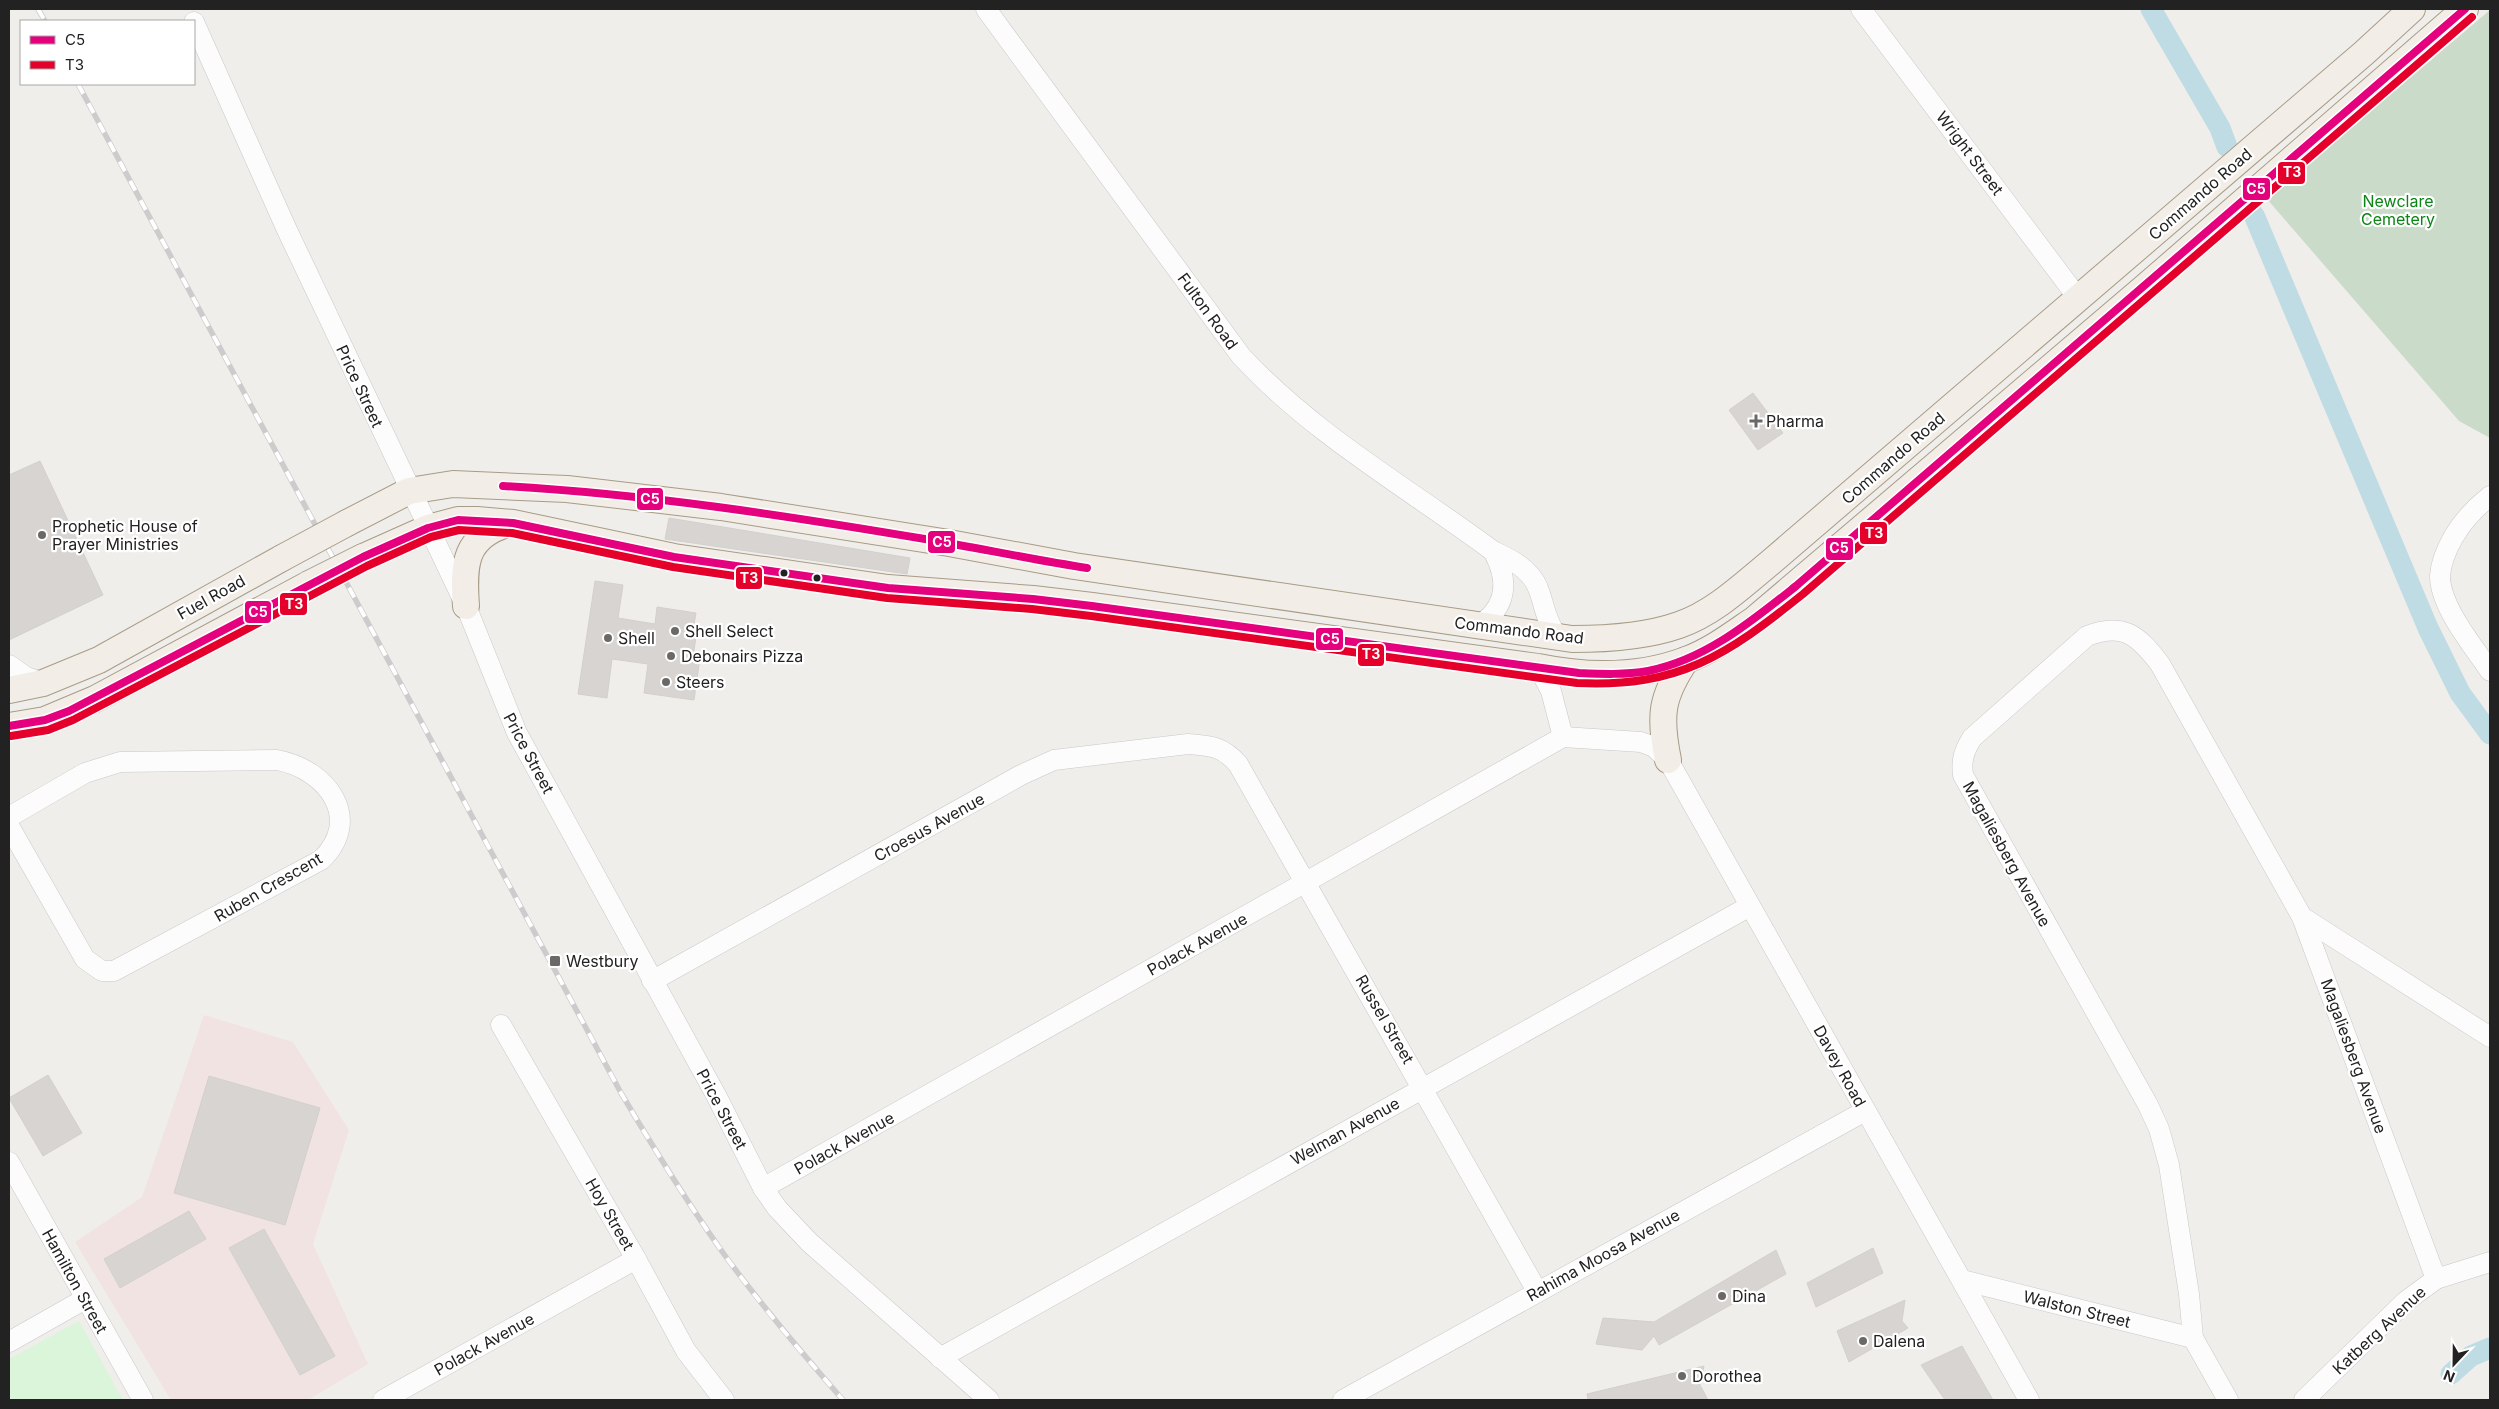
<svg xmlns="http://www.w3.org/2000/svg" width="2499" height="1409" font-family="Inter,sans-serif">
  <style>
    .commercial { fill: #f1e3e1 }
    .cemetery { fill: #cadbca }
    .park { fill: #daf5da }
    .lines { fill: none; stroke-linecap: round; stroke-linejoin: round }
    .canal { stroke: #bfdbe3; stroke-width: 21 }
    .building { fill: #d7d4d2; stroke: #d3d0cc }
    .minor-casing { stroke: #c9c8c7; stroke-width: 21 }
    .major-casing { stroke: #a79c86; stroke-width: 28 }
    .minor { stroke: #fdfcfc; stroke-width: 20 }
    .major { stroke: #f3ede7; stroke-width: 26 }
    .rail-casing { stroke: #ccc; stroke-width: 5.5 }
    .rail { stroke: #fff; stroke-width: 4; stroke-dasharray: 11; stroke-linecap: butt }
    .major-bridge-casing { stroke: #a79c86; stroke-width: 28; stroke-linecap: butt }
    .major-bridge { stroke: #f3ede7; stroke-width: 26 }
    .bus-1-casing { stroke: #fff; stroke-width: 11 }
    .bus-2-casing { stroke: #fff; stroke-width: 11 }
    .bus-1 { stroke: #e5007d; stroke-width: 8 }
    .bus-2 { stroke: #e4002b; stroke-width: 8 }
    .poi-dot { fill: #6a6968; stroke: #fff; stroke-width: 2 }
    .bus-dot { fill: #222; stroke: #fff; stroke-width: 2 }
    .labels { text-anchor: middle; stroke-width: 4.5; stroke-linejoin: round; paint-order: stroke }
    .street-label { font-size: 16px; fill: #222; stroke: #fff }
    .park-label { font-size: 16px; fill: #0c8416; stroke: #fff }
    .poi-label { font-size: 16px; fill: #222; stroke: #fff; text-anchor: start }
    .line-badge { stroke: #fff; stroke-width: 2 }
    .badge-label { font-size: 14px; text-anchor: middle; font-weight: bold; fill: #fff }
  </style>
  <rect width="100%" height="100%" fill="#f0eeeb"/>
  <path class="commercial" d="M204,1015L293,1042L349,1130L313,1244L368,1364L308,1400H171L75,1242L142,1197Z"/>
  <path class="cemetery" d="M2490,10V438L2459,421L2267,199Z"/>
  <path class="park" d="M79,1321L123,1400H9V1359Z"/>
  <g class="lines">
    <g class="canal">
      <path d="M2151,9L2220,128L2227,147"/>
      <path d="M2254,215L2428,628L2460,693L2490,734"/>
      <path d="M2451,1374L2471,1356L2490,1348"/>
    </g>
  </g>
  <g class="building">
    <path d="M1753,393L1783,433L1758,450L1729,410Z"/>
    <path d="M40,461L103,595L9,640V475Z"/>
    <path d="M669,518L910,558L907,574L665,539Z"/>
    <path d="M595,581L623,585L618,618L655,624L657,607L696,613L693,630H697L693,657L700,658L694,700L644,693L648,664L612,659L607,698L578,694Z"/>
    <path d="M48,1075L82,1133L43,1156L9,1098Z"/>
    <path d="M209,1076L320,1108L285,1225L174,1193Z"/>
    <path d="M189,1211L206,1239L120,1288L104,1259Z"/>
    <path d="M264,1229L335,1356L300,1375L229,1248Z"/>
    <path d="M1873,1248L1883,1273L1816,1307L1807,1283Z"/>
    <path d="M1776,1250L1786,1274L1659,1345L1654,1336L1642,1350L1596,1344L1603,1318L1654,1322Z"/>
    <path d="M1905,1300L1902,1321L1908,1328L1849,1362L1837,1331Z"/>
    <path d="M1962,1346L1993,1400H1945L1921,1365Z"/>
    <path d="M1704,1366L1700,1385L1708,1400H1588L1587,1394Z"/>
  </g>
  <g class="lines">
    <defs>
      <g id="minor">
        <path d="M986,9L1241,356C1313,434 1408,488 1493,551C1511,559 1530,569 1538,588C1545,606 1544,616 1556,635"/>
        <path d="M1861,9L2078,298"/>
        <path d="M194,22L287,230L466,606L517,733L717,1097L763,1188L777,1208L809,1242L989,1400"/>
        <path d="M2490,496C2476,507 2463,521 2454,536C2447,548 2441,562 2440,576C2440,607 2474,647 2490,671"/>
        <path d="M1478,626C1508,607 1509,580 1493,551"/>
        <path d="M9,665L26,677L43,683"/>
        <path d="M1538,667L1551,691L1563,737"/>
        <path d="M9,817L85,773L120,762L277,760C327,769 364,819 321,860L114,971H102L85,959L9,826"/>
        <path d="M2302,917L2490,1037"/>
        <path d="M652,981L1021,775L1054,760L1188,744C1211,746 1222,746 1238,764L1537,1291"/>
        <path d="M501,1025L636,1259L686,1351L724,1400"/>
        <path d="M9,1162L143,1400"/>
        <path d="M763,1188L1563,737L1641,742L1654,747L1668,760L2029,1400"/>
        <path d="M1962,1280L2193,1338"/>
        <path d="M9,1342L85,1299"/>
        <path d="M940,1358L1750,906"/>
        <path d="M383,1400L636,1259"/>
        <path d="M1343,1400L1865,1111"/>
        <path d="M2228,1400L2193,1338L2189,1294L2169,1165L2159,1129L2148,1105L1963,775C1961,760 1964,751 1972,738L2087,636C2123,622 2138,635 2160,664L2302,917L2436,1279"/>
        <path d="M2304,1400L2406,1301L2436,1279L2490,1262"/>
      </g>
      <g id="major">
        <path d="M347,523L409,491L453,484L567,489L721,507L949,543L1074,566L1572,639C1607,639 1645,637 1679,625C1714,613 1743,585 1771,562L2364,53L2412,9"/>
        <path d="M363,557L428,528L458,520H477L513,523L674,557L888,588L1033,599L1092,606L1538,667C1587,677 1638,678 1686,660C1711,651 1733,634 1755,619L2144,288L2465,9"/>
        <path d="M466,606C463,564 464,536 510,523"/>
        <path d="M9,690L43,683L99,660L282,558"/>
        <path d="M9,726L45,720L95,699L309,584"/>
        <path d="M1668,760C1659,716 1661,697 1686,660"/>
      </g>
    </defs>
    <use href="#minor" class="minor-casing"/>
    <use href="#major" class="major-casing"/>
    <use href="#minor" class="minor"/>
    <use href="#major" class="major"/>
    <defs>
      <g id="rail">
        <path d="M38,9L45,21"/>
        <path d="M78,84L621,1093C653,1147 685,1199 721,1250C759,1303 801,1352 843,1400"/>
      </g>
    </defs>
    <use href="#rail" class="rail-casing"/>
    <use href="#rail" class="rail"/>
    <defs>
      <g id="major-bridge">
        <path d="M282,558L347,523"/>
        <path d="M309,584L363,557"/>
      </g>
    </defs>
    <use href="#major-bridge" class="major-bridge-casing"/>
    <use href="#major-bridge" class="major-bridge"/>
    <defs>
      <g id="bus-1">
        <path d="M503,486C647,494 789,516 931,540C983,549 1035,560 1087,568"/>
        <path d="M9,726L45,720L69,711L363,557L428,528L458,520L513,523L674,557L888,588L1033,599L1092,606L1579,673C1602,674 1625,675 1648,671C1705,660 1752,621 1796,586L2465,9"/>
      </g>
      <path id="bus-2" d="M11,736L48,730L73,720L367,566L431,537L459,530L512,533L673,567L887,598L1032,609L1091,616L1577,683C1679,688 1727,655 1803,594L2472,17"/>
    </defs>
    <use href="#bus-1" class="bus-1-casing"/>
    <use href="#bus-2" class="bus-2-casing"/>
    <use href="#bus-1" class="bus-1"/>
    <use href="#bus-2" class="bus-2"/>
  </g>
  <g class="poi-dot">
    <path d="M1753.5 413.5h5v5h5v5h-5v5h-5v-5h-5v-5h5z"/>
    <circle cx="42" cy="535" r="5"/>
    <circle cx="675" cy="631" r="5"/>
    <circle cx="608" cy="638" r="5"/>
    <circle cx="671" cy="656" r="5"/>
    <circle cx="666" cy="682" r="5"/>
    <rect x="549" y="955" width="12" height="12" rx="2.5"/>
    <circle cx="1722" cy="1296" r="5"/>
    <circle cx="1863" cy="1341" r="5"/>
    <circle cx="1682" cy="1376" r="5"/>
  </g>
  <g class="bus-dot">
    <circle cx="784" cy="573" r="4.5"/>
    <circle cx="817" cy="578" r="4.5"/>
  </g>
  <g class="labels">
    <g class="street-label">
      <text transform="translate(1970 153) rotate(53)" y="6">Wright Street</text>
      <text transform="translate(2200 194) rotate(-41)" y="6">Commando Road</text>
      <text transform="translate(1208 311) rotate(54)" y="6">Fulton Road</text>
      <text transform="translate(360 386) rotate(65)" y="6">Price Street</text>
      <text transform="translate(1893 458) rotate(-41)" y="6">Commando Road</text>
      <text transform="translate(211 597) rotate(-29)" y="6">Fuel Road</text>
      <text transform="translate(1519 630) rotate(7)" y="6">Commando Road</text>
      <text transform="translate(529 753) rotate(62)" y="6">Price Street</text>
      <text transform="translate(929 827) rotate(-29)" y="6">Croesus Avenue</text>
      <text transform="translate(2007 854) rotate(61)" y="6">Magaliesberg Avenue</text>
      <text transform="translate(268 887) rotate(-30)" y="6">Ruben Crescent</text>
      <text transform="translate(1197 944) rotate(-29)" y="6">Polack Avenue</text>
      <text transform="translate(1385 1019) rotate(60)" y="6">Russel Street</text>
      <text transform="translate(2354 1056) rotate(70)" y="6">Magaliesberg Avenue</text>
      <text transform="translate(1840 1066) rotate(61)" y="6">Davey Road</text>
      <text transform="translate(722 1109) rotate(62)" y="6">Price Street</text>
      <text transform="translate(1345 1131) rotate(-29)" y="6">Welman Avenue</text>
      <text transform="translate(844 1143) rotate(-29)" y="6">Polack Avenue</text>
      <text transform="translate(610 1214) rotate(60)" y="6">Hoy Street</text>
      <text transform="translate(1603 1255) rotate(-29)" y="6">Rahima Moosa Avenue</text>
      <text transform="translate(75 1281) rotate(61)" y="6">Hamilton Street</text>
      <text transform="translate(2077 1309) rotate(14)" y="6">Walston Street</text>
      <text transform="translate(2379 1330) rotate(-43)" y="6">Katberg Avenue</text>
      <text transform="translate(484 1344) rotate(-29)" y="6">Polack Avenue</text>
    </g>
    <g class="park-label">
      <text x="2398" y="207">Newclare<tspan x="2398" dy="18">Cemetery</tspan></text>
    </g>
    <g class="poi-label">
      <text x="1766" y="427">Pharma</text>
      <text x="52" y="532">Prophetic House of<tspan x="52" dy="18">Prayer Ministries</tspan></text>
      <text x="685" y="637">Shell Select</text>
      <text x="618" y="644">Shell</text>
      <text x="681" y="662">Debonairs Pizza</text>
      <text x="676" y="688">Steers</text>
      <text x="566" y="967">Westbury</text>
      <text x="1732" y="1302">Dina</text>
      <text x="1873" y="1347">Dalena</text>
      <text x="1692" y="1382">Dorothea</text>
    </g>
  </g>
  <g class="line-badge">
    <rect x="2277" y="161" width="29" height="24" rx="5" fill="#e4002b"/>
    <rect x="2242" y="177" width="29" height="24" rx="5" fill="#e5007d"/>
    <rect x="636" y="487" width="28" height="24" rx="5" fill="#e5007d"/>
    <rect x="1859" y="521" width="29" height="24" rx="5" fill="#e4002b"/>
    <rect x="927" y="530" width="29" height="24" rx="5" fill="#e5007d"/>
    <rect x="1825" y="537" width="29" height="24" rx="5" fill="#e5007d"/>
    <rect x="735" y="566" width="28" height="24" rx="5" fill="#e4002b"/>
    <rect x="279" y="592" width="29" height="24" rx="5" fill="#e4002b"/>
    <rect x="244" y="600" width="28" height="24" rx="5" fill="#e5007d"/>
    <rect x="1315" y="627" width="29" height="24" rx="5" fill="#e5007d"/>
    <rect x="1357" y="643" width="28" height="24" rx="5" fill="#e4002b"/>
  </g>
  <g class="badge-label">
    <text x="2292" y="177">T3</text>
    <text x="2256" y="194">C5</text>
    <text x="650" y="504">C5</text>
    <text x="1874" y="538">T3</text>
    <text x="942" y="547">C5</text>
    <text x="1839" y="553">C5</text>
    <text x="749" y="583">T3</text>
    <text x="294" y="609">T3</text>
    <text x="258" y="617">C5</text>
    <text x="1330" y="644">C5</text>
    <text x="1371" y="659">T3</text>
  </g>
  <rect width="2499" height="1409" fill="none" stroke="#222222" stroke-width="20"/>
  <rect x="20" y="20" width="175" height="65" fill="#ffffff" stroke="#a7a7a7"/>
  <rect x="30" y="36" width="25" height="8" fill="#e5007d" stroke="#a7a7a7"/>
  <text x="65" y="45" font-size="15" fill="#222222">C5</text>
  <rect x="30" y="61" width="25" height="8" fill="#e4002b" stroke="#a7a7a7"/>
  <text x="65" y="70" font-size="15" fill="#222222">T3</text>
  <g transform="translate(2454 1364) rotate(202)" stroke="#ffffff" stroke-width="4" paint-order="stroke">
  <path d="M0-4L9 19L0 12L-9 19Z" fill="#222222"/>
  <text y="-8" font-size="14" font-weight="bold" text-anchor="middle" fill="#222222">N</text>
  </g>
</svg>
